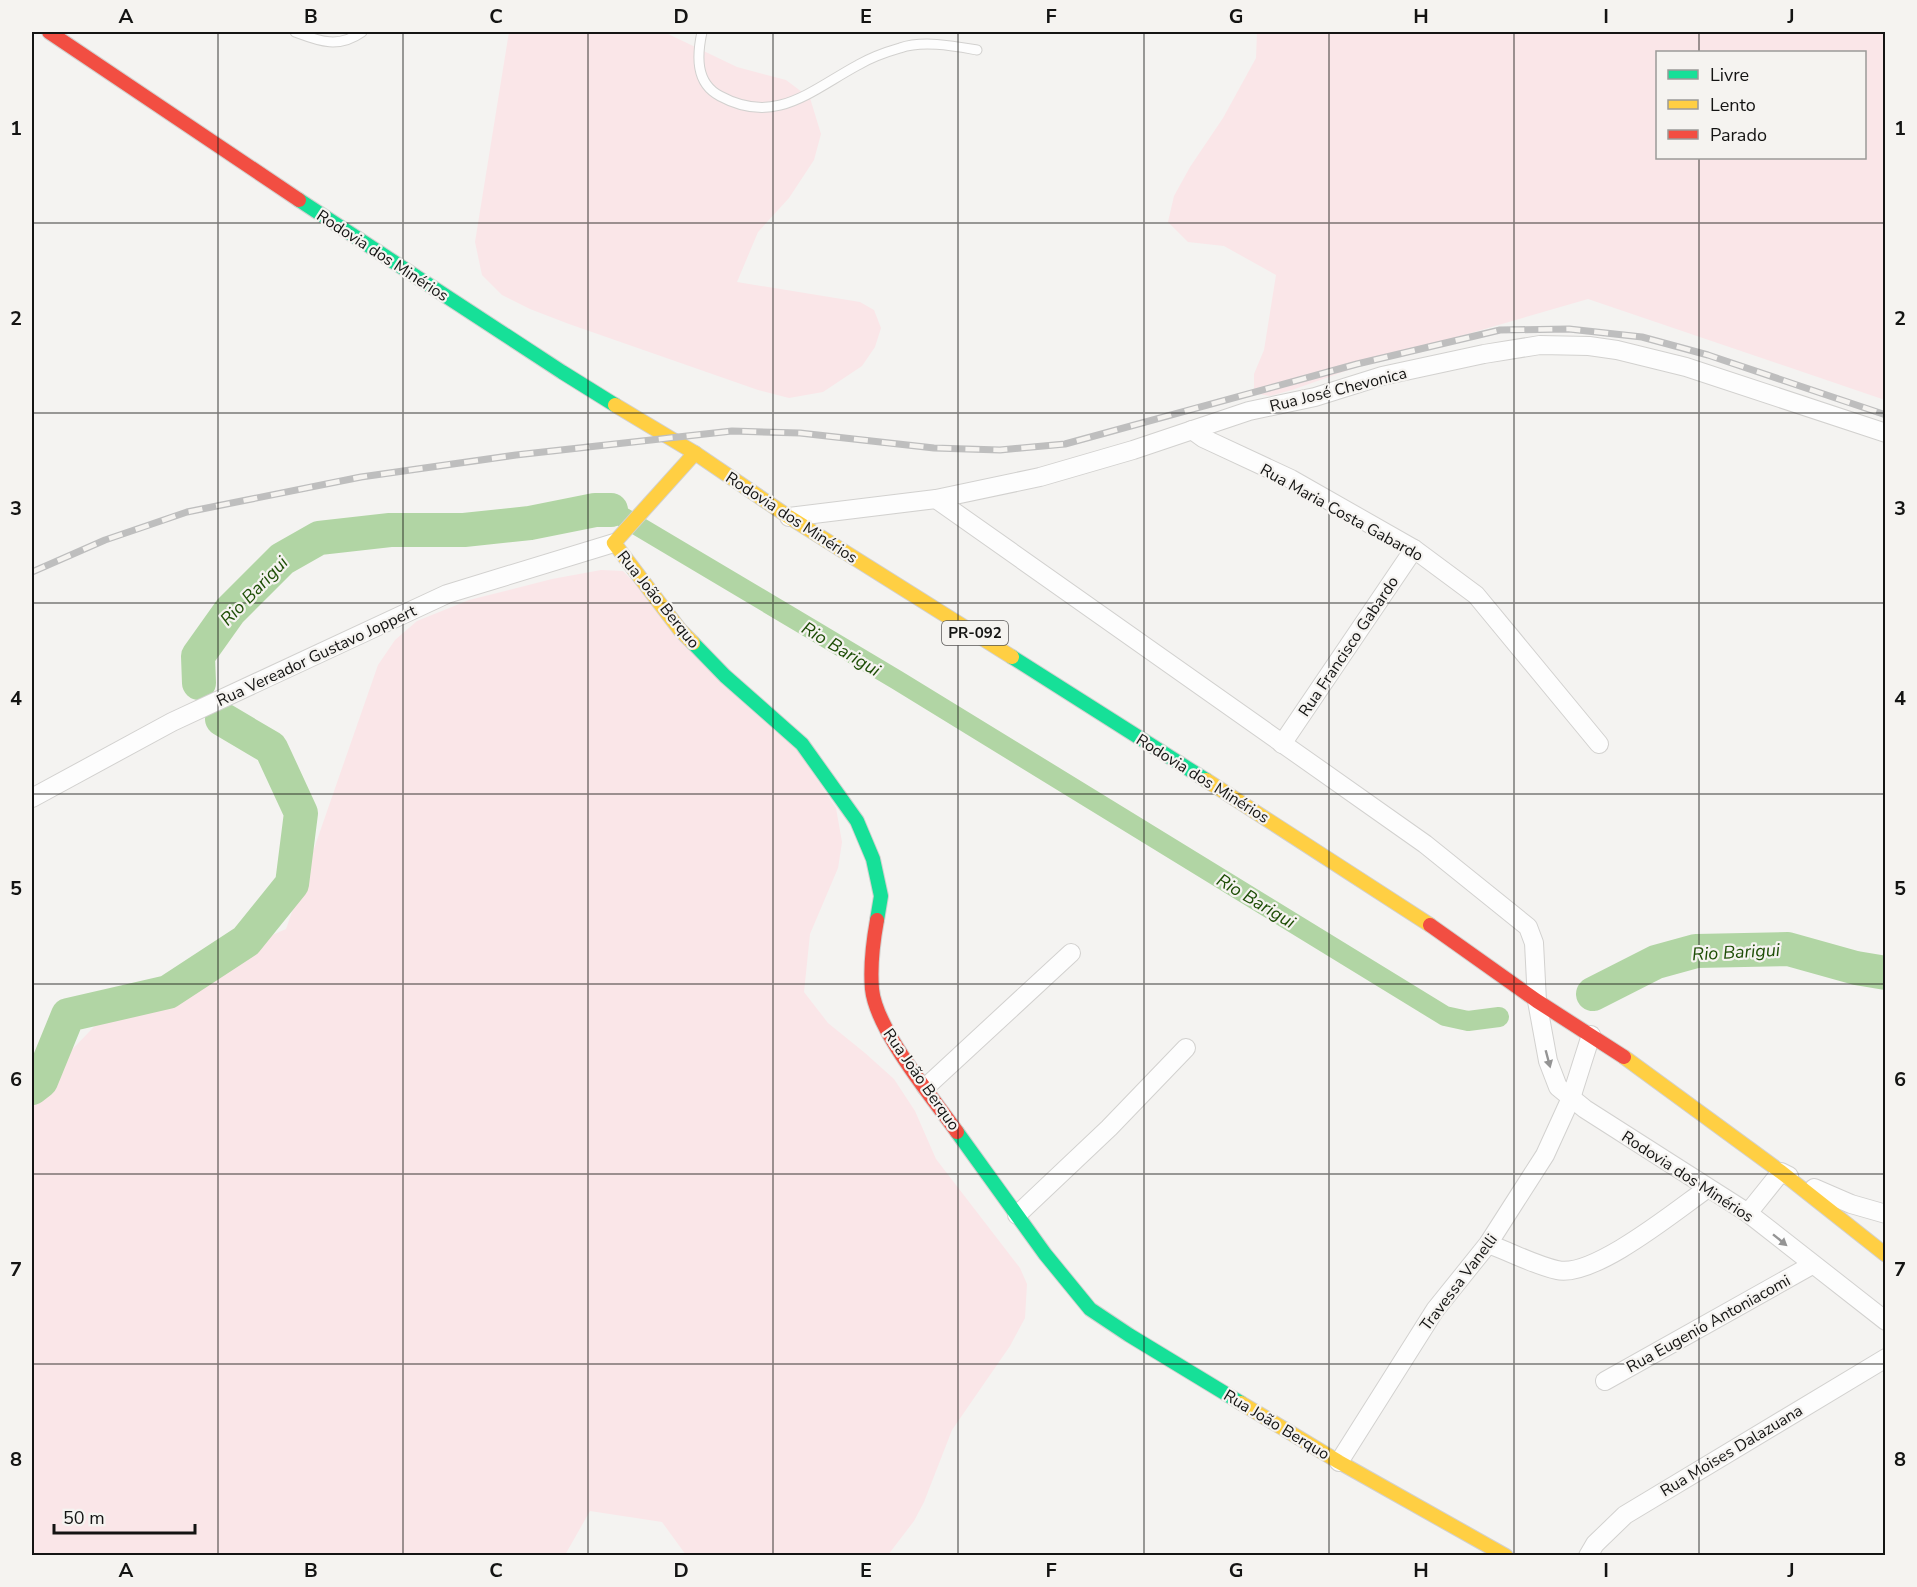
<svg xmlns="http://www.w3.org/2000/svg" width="1917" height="1587" font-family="'Nunito Sans',sans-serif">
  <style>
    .green { fill: #fae6e8; fill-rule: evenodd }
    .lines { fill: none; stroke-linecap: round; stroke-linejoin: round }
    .canal { stroke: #b1d5a4; stroke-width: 20 }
    .river { stroke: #b1d5a4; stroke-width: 34 }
    .lane-casing { stroke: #d2d1cf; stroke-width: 11 }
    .street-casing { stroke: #d2d1cf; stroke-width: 20 }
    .fast-casing { stroke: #d2d1cf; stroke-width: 16 }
    .slow-casing { stroke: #d2d1cf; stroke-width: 16 }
    .jam-casing { stroke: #d2d1cf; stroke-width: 16 }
    .lane { stroke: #fdfdfd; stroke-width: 9 }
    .street { stroke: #fdfdfd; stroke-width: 18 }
    .fast { stroke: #16e098; stroke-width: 14 }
    .slow { stroke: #ffcf43; stroke-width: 14 }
    .jam { stroke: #f24e42; stroke-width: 14 }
    .rail-casing { stroke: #bebebe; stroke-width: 7 }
    .rail { stroke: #f5f3f0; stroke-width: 4.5; stroke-dasharray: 14; stroke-linecap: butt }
    .oneway { fill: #949494 }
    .grid { fill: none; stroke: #141413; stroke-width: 1.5; stroke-opacity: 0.55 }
    .labels { text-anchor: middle; stroke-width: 4.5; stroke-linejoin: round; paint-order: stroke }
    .shield { fill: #f5f3f0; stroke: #585755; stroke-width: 1.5 }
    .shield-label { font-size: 15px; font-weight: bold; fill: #141413 }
    .street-label { font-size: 16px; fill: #141413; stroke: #f5f3f0 }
    .water-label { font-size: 18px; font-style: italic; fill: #1e4e06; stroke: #f5f3f0 }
    .neatline { fill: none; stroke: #141413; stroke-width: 2 }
    .grid-label { font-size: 20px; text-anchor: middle; font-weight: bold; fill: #141413 }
  </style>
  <rect width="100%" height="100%" fill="#f4f3f1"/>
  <g class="green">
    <path d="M509,32H664L737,67L786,80L810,98L821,134L814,160L789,198L758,232L737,282L860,302L874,310L881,328L875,347L862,366L823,392L789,398L758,390L569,324L530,309L502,295L482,275L475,242Z"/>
    <path d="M1257,32H1885V400L1588,299L1368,363L1292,390L1270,396L1254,393V374L1264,350L1276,275L1224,246L1188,242L1168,222L1174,196L1190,167L1223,118L1256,58ZM1658,52H1864V158H1658Z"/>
    <path d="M601,570L623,571L799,752L836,808L842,842L838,868L810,934L804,992L828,1023L865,1053L894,1079L915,1111L936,1159L1020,1268L1027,1284L1025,1318L1010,1346L952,1430L924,1502L914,1521L888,1555H686L662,1522L590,1511L565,1555H32V1091L116,1004L286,929L378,665L395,640L417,621L469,600L552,579Z"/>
  </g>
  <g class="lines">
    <path class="canal" d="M611,510L897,680L1445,1016L1468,1021L1499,1017"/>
    <g class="river">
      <path d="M199,683L198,656L230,611L282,559L319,538L390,530H464L530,523L595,510H611"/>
      <path d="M1593,994L1656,962L1696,951L1788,949L1856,968L1886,973"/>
      <path d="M32,1088L41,1081L68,1015L168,992L246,941L292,884L301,813L271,748L222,719"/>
    </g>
    <defs>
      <g id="lane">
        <path d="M295,32C319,41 338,49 362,32"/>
        <path d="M702,32C697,55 695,83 720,96C775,126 810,91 858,65C870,58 886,52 900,48C923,40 954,46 977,50"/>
      </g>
      <g id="street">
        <path d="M1192,430L1203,438L1291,479L1414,549L1476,595L1599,744"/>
        <path d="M936,499L1425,844L1528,927L1534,943L1537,1001L1548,1061L1558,1087L1585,1109L1748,1213L1886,1321"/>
        <path d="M789,517L936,499L1040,477L1133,450L1249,411L1315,397L1382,376L1484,354L1540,345L1589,346L1617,350L1686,367L1886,433"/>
        <path d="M1282,744L1414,549"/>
        <path d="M32,798L172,722L447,594L614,543"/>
        <path d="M926,1087L1071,953"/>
        <path d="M1814,1188L1851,1204L1886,1214"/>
        <path d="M1748,1213L1781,1172L1789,1176"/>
        <path d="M1017,1215L1109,1128L1186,1048"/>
        <path d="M1488,1244C1511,1252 1534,1265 1557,1270C1593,1279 1678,1209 1708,1188"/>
        <path d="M1605,1381L1812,1265"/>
        <path d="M1339,1462L1435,1310L1488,1244L1545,1155L1571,1098L1591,1035"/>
        <path d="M1588,1556L1595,1544L1625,1515L1886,1358"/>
      </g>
      <g id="fast">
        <path d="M299,200L562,372L615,405"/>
        <path d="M693,643L725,676L802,744L857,821L873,859L881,896L877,920"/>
        <path d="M1012,657L1206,780"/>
        <path d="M957,1132L1045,1254L1090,1309L1129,1335L1241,1403"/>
      </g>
      <g id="slow">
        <path d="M615,405L695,453L789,517L1012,657"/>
        <path d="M693,643L680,630L614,543L695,453"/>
        <path d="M1206,780L1430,925"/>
        <path d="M1624,1057L1781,1172L1886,1255"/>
        <path d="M1241,1403L1339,1462L1506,1556"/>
      </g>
      <g id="jam">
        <path d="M49,32L299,200"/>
        <path d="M877,920C873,942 870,966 872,989C876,1030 933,1098 957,1132"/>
        <path d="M1430,925L1537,1001L1624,1057"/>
      </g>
    </defs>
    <use href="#lane" class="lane-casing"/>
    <use href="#street" class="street-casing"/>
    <use href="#fast" class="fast-casing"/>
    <use href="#slow" class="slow-casing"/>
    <use href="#jam" class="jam-casing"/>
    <use href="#lane" class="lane"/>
    <use href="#street" class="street"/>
    <use href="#fast" class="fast"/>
    <use href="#slow" class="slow"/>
    <use href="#jam" class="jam"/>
    <defs>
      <path id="rail" d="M32,572L105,540L187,512L361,477L516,455L732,431L800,433L934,448L1000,450L1065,444L1357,364L1500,330L1569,329L1642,337L1708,355L1886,415"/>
    </defs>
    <use href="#rail" class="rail-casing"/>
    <use href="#rail" class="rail"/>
  </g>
  <defs><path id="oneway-solid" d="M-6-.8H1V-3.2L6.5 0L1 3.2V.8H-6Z" transform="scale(1.5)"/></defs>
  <g class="oneway">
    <use href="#oneway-solid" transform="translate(1548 1059) rotate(75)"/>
    <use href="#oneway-solid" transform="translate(1780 1240) rotate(39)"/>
  </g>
  <path class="grid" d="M218,32V1556M403,32V1556M588,32V1556M773,32V1556M958,32V1556M1144,32V1556M1329,32V1556M1514,32V1556M1699,32V52M1699,158V1556M32,223H1886M32,413H1886M32,603H1886M32,794H1886M32,984H1886M32,1174H1886M32,1364H1886"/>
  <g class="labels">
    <rect class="shield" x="942" y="621" width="66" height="24" rx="4.5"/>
    <g class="shield-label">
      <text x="975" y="638">PR-092</text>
    </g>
    <g class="street-label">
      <text transform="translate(383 255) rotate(33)" y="6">Rodovia dos Minérios</text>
      <text transform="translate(1338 389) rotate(-14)" y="6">Rua José Chevonica</text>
      <text transform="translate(1342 512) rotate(29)" y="6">Rua Maria Costa Gabardo</text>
      <text transform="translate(792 517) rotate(33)" y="6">Rodovia dos Minérios</text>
      <text transform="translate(659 599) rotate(51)" y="6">Rua João Berquo</text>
      <text transform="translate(1348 646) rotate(-56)" y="6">Rua Francisco Gabardo</text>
      <text transform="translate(316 655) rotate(-25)" y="6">Rua Vereador Gustavo Joppert</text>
      <text transform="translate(1203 778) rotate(32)" y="6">Rodovia dos Minérios</text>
      <text transform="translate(922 1079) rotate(55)" y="6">Rua João Berquo</text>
      <text transform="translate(1688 1176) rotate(33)" y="6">Rodovia dos Minérios</text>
      <text transform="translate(1458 1282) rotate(-53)" y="6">Travessa Vanelli</text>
      <text transform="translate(1708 1323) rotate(-29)" y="6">Rua Eugenio Antoniacomi</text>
      <text transform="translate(1277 1424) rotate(31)" y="6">Rua João Berquo</text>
      <text transform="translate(1731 1450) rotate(-31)" y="6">Rua Moises Dalazuana</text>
    </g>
    <g class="water-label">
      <text transform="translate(254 591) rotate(-46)" y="6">Rio Barigui</text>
      <text transform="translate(841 649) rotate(31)" y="6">Rio Barigui</text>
      <text transform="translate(1256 901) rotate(31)" y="6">Rio Barigui</text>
      <text transform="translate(1736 952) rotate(-3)" y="6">Rio Barigui</text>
    </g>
  </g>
  <rect width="1917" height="1587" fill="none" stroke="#f5f3f0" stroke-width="66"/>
  <rect x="1656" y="51" width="210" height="108" fill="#f5f3f0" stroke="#9b9a98" stroke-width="1.5"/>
  <rect x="1668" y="70" width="30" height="9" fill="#16e098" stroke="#9b9a98" stroke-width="1.5"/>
  <text x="1710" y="81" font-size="18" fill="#141413">Livre</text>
  <rect x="1668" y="100" width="30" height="9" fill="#ffcf43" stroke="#9b9a98" stroke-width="1.5"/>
  <text x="1710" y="111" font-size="18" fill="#141413">Lento</text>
  <rect x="1668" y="130" width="30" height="9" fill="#f24e42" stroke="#9b9a98" stroke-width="1.5"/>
  <text x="1710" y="141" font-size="18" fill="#141413">Parado</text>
  <path d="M54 1524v9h141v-9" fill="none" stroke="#141413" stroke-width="3"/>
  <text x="63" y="1524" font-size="18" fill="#141413" stroke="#f5f3f0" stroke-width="4.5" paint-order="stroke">50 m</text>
  <rect x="33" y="33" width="1851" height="1521" class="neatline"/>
  <g class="grid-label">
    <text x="126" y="23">A</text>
    <text x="311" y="23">B</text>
    <text x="496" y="23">C</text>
    <text x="681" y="23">D</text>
    <text x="866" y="23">E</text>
    <text x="1051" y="23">F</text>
    <text x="1236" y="23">G</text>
    <text x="1421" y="23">H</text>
    <text x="1606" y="23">I</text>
    <text x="1791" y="23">J</text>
    <text x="16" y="135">1</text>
    <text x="1900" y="135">1</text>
    <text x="16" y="325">2</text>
    <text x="1900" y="325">2</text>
    <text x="16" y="515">3</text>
    <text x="1900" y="515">3</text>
    <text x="16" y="705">4</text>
    <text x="1900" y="705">4</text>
    <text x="16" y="895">5</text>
    <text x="1900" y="895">5</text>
    <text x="16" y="1086">6</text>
    <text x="1900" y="1086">6</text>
    <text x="16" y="1276">7</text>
    <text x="1900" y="1276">7</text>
    <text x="16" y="1466">8</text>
    <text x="1900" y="1466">8</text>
    <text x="126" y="1577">A</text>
    <text x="311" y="1577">B</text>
    <text x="496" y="1577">C</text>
    <text x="681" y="1577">D</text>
    <text x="866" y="1577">E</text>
    <text x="1051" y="1577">F</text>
    <text x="1236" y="1577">G</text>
    <text x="1421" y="1577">H</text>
    <text x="1606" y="1577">I</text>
    <text x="1791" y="1577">J</text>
  </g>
</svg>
